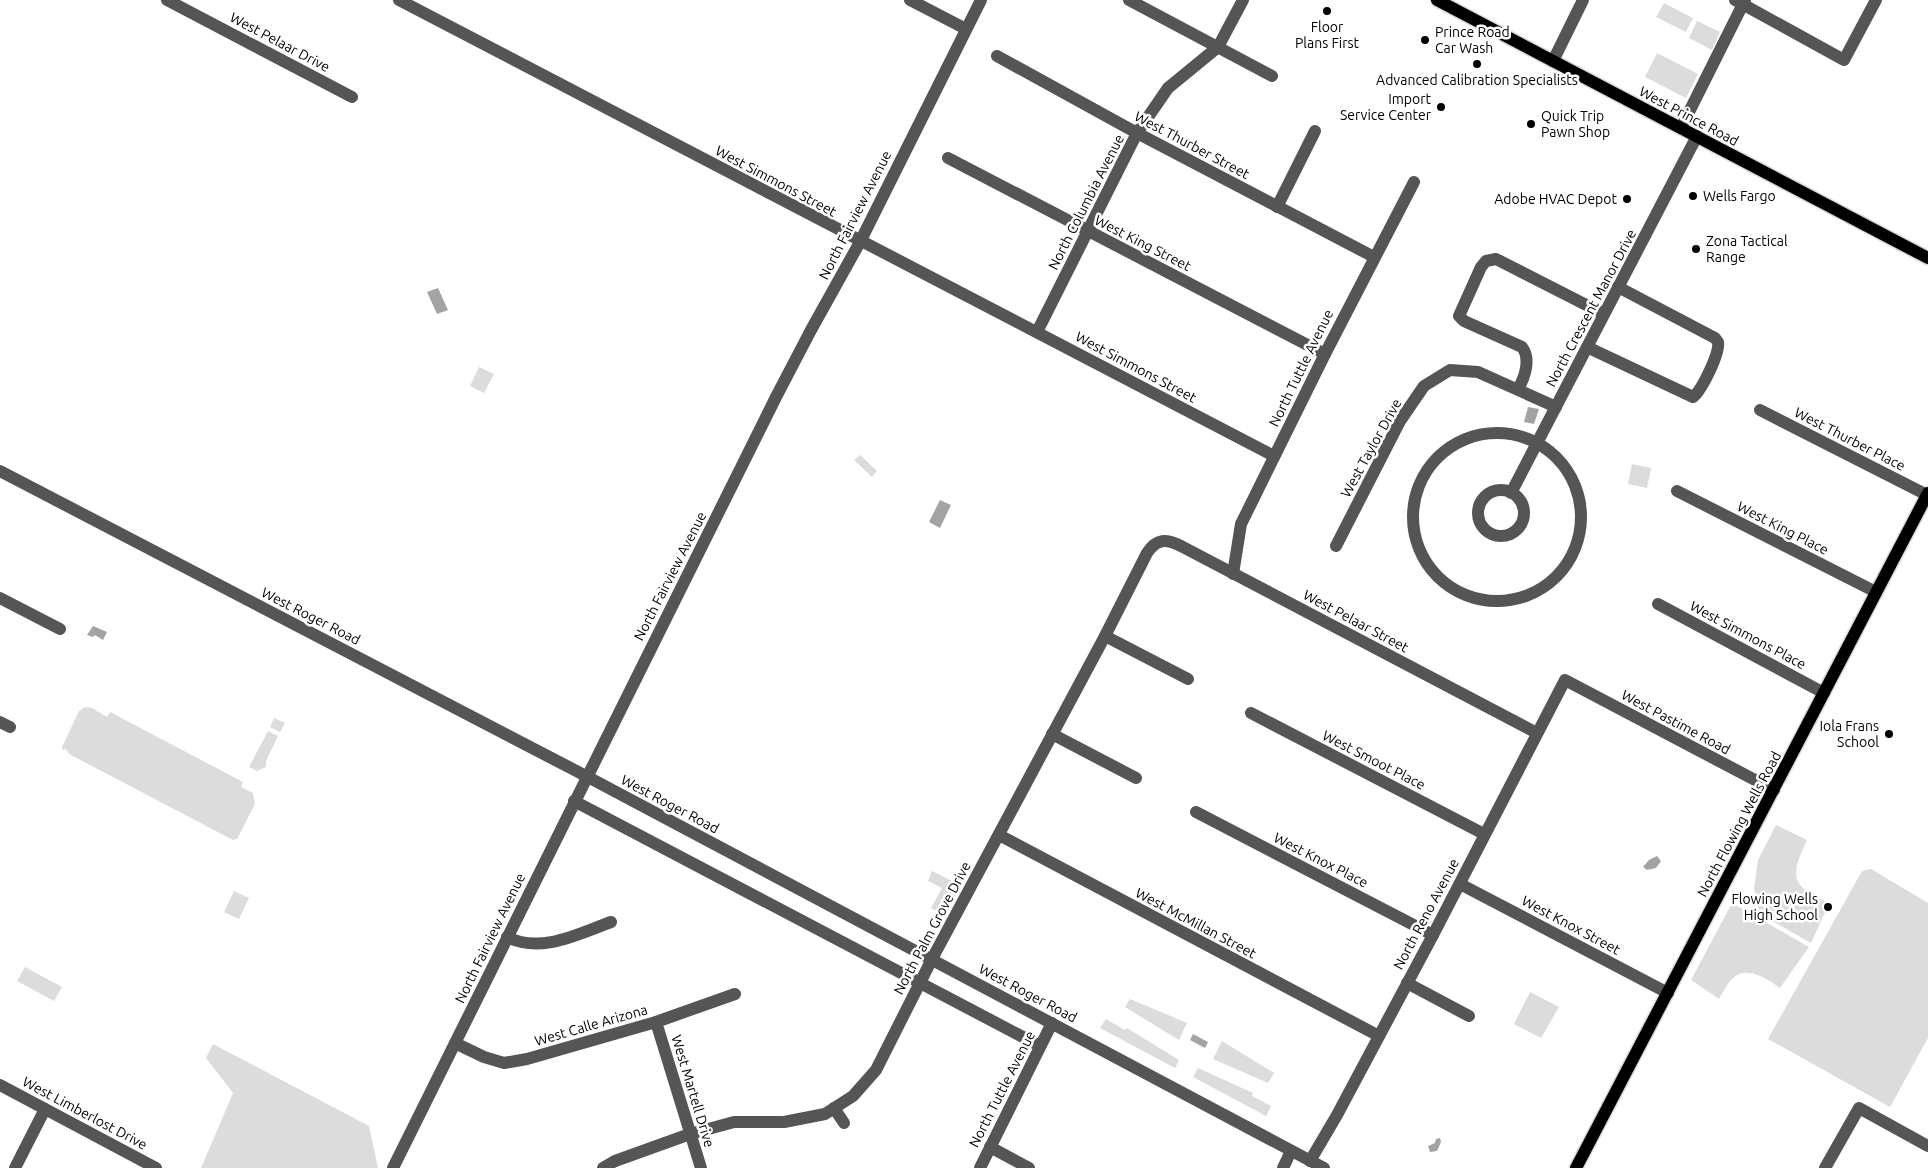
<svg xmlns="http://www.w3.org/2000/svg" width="1928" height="1168" font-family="Ubuntu,sans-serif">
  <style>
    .green { fill: #dcdcdc }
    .water { fill: #a3a3a3 }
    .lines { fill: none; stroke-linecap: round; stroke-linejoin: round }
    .major-casing { stroke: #dbdbdb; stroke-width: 15 }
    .minor { stroke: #555; stroke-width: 12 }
    .major { stroke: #000; stroke-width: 12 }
    .poi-dot { fill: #000; stroke: #fff; stroke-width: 2 }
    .labels { text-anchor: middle; stroke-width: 5; stroke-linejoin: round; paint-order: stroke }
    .poi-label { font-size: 14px; fill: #000; stroke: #fff; text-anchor: start }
    .street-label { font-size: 14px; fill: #000; stroke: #fff }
  </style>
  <rect width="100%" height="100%" fill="#fff"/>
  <g class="green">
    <path d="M1664,3L1693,18L1686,32L1656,17Z"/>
    <path d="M1697,21L1720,32L1712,50L1689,38Z"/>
    <path d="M1657,53L1698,74L1686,98L1645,77Z"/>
    <path d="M479,367L494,374L484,393L470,386Z"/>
    <path d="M860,455L877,471L872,477L854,460Z"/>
    <path d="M1632,464L1651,468L1647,488L1628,484Z"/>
    <path d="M85,707L92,708L107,717L110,712L243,782L241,787L253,793L255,804L237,839L233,840L69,754L66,749L62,750V747L79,711Z"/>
    <path d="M274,718L285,723L280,732L270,727Z"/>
    <path d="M268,731L278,736L266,761V767L257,771L249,767Z"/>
    <path d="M1776,825L1807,840C1789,878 1791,886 1829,903L1811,943L1760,914L1754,888L1758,860Z"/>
    <path d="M1871,869L1928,903V1038L1890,1107L1768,1039L1862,871Z"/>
    <path d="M932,871L962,886L944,914L931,908L942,888L928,881Z"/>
    <path d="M234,891L249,898L239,919L224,912Z"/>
    <path d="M1732,903L1809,947L1780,988C1768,979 1746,964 1732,979C1727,984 1723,992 1719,999L1691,980Z"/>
    <path d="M25,967L62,987L54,1001L17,981Z"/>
    <path d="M1530,992L1559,1007L1541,1038L1514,1024Z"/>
    <path d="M1130,999L1187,1023L1179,1040L1125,1007Z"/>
    <path d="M1106,1019L1125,1030L1127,1028L1179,1060L1175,1068L1100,1028Z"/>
    <path d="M1222,1041L1274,1073L1268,1083L1213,1059Z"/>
    <path d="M213,1044L369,1126L378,1168H201L233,1093L206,1058Z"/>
    <path d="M1198,1068L1253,1093L1252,1096L1271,1106L1266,1116L1193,1077Z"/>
  </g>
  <g class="water">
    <path d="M438,288L448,310L437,314L427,292Z"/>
    <path d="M1528,407L1539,409L1534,424L1524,422Z"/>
    <path d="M940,500L951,505L940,528L929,522Z"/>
    <path d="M93,626L107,632L103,640L95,635L93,637L87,635Z"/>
    <path d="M1657,856L1661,861L1656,868L1647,870L1643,867L1649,860Z"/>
    <path d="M1193,1034L1208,1042L1205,1048L1190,1040Z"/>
    <path d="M1440,1138L1441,1142L1437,1151L1430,1152L1428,1146L1435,1143L1436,1139Z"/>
  </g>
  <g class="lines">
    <defs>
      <g id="major">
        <path d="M1437,0L1928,258"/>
        <path d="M1576,1168L1928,493"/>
      </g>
    </defs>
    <use href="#major" class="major-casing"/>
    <g class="minor">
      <path d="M167,0L352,97"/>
      <path d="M399,0L1274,456"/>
      <path d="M910,0L966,29"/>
      <path d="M1129,0L1272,76"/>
      <path d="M1735,0L1844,60L1876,0"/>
      <path d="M997,56L1137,133L1374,257"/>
      <path d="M1553,61L1583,0"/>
      <path d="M1681,128L1745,0"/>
      <path d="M948,158L1325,354"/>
      <path d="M1277,207L1315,131"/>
      <path d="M1037,332L1137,133L1168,88L1218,47L1243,0"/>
      <path d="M1587,347L1693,397C1702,390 1720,353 1718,342L1715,338L1618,287"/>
      <path d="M1518,389C1525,377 1531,359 1522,347L1464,321L1459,316L1481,267L1486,261L1496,259L1604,314"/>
      <path d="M1760,410L1927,495"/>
      <circle cx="1497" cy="517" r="84"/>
      <path d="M0,471L586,776L1324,1168"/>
      <circle cx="1501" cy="513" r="23"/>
      <path d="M1677,491L1876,592"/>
      <path d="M1511,493L1697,136"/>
      <path d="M1336,546L1400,421L1424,386L1450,370L1478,372L1556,407"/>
      <path d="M1233,574L1241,524L1325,354L1414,182"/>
      <path d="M0,598L60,629"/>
      <path d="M1658,604L1824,693"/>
      <path d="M1105,636L1188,679"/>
      <path d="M1251,713L1484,834"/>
      <path d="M0,722L10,727"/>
      <path d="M1052,734L1136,778"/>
      <path d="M574,801L1040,1046"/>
      <path d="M1196,812L1433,935"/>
      <path d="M999,835L1379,1036"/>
      <path d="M1460,884L1668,993"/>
      <path d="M507,937C541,954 578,934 611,922"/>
      <path d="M1407,983L1469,1016"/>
      <path d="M656,1022L701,1168"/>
      <path d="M455,1043L484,1057L504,1063L527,1059L656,1022L735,994"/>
      <path d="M0,1085L156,1168"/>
      <path d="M834,1108L844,1123"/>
      <path d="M990,1147L1029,1168"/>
      <path d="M1310,1161L1337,1115L1433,935L1565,680L1774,790"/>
      <path d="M15,1168L45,1109"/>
      <path d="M393,1168L776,397L811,330L860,242L981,0"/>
      <path d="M603,1168L615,1161L690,1134L734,1122H784L825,1114L853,1096L876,1070L932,959L1105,636L1147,553C1157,538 1166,539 1181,546L1537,733"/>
      <path d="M980,1168L1052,1023"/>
      <path d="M1283,1168L1291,1151"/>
      <path d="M1825,1168L1859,1108L1928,1146"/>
    </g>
    <use href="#major" class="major"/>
  </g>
  <g class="poi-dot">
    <circle cx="1327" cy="11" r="5"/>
    <circle cx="1425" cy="40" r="5"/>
    <circle cx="1477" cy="64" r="5"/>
    <circle cx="1441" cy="107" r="5"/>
    <circle cx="1531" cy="124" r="5"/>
    <circle cx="1693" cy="196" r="5"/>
    <circle cx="1627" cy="199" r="5"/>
    <circle cx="1696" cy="249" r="5"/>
    <circle cx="1889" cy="734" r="5"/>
    <circle cx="1828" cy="907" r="5"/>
  </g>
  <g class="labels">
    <g class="poi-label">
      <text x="1327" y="32" text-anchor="middle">Floor<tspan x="1327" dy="16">Plans First</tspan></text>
      <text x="1435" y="37">Prince Road<tspan x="1435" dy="16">Car Wash</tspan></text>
      <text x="1477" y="85" text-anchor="middle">Advanced Calibration Specialists</text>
      <text x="1431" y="104" text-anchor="end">Import<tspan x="1431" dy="16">Service Center</tspan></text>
      <text x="1541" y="121">Quick Trip<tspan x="1541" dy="16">Pawn Shop</tspan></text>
      <text x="1703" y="201">Wells Fargo</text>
      <text x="1617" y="204" text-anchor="end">Adobe HVAC Depot</text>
      <text x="1706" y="246">Zona Tactical<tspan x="1706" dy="16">Range</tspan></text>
      <text x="1879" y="731" text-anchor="end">Iola Frans<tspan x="1879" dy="16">School</tspan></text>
      <text x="1818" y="904" text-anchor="end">Flowing Wells<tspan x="1818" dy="16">High School</tspan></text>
    </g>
    <g class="street-label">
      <text transform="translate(280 42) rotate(28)" y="5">West Pelaar Drive</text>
      <text transform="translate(1689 116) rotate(28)" y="5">West Prince Road</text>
      <text transform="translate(1192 145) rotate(28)" y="5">West Thurber Street</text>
      <text transform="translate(776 181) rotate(28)" y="5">West Simmons Street</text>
      <text transform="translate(1086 202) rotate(-63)" y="5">North Columbia Avenue</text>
      <text transform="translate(855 215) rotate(-63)" y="5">North Fairview Avenue</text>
      <text transform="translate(1143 243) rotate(27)" y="5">West King Street</text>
      <text transform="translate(1591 308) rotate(-62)" y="5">North Crescent Manor Drive</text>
      <text transform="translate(1136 367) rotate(28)" y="5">West Simmons Street</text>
      <text transform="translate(1301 368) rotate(-64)" y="5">North Tuttle Avenue</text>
      <text transform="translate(1850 439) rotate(27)" y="5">West Thurber Place</text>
      <text transform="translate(1371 448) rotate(-61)" y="5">West Taylor Drive</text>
      <text transform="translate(1783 528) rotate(27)" y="5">West King Place</text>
      <text transform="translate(670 576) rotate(-63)" y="5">North Fairview Avenue</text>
      <text transform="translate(311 616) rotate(27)" y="5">West Roger Road</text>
      <text transform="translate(1356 621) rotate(28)" y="5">West Pelaar Street</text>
      <text transform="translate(1748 635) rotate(28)" y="5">West Simmons Place</text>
      <text transform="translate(1676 722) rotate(28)" y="5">West Pastime Road</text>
      <text transform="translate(1374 760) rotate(27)" y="5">West Smoot Place</text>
      <text transform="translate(670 804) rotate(28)" y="5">West Roger Road</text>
      <text transform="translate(1739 824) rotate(-62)" y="5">North Flowing Wells Road</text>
      <text transform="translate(1321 860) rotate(27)" y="5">West Knox Place</text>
      <text transform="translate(1426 914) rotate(-62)" y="5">North Reno Avenue</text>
      <text transform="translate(1196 923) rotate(28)" y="5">West McMillan Street</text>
      <text transform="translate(1571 925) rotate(28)" y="5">West Knox Street</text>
      <text transform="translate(932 928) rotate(-62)" y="5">North Palm Grove Drive</text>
      <text transform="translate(490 938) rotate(-64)" y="5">North Fairview Avenue</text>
      <text transform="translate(1028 993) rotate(28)" y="5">West Roger Road</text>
      <text transform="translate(591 1025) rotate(-16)" y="5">West Calle Arizona</text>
      <text transform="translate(1002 1089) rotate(-63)" y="5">North Tuttle Avenue</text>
      <text transform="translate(693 1091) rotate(73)" y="5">West Martell Drive</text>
      <text transform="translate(85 1113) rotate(28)" y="5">West Limberlost Drive</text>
    </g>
  </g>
</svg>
